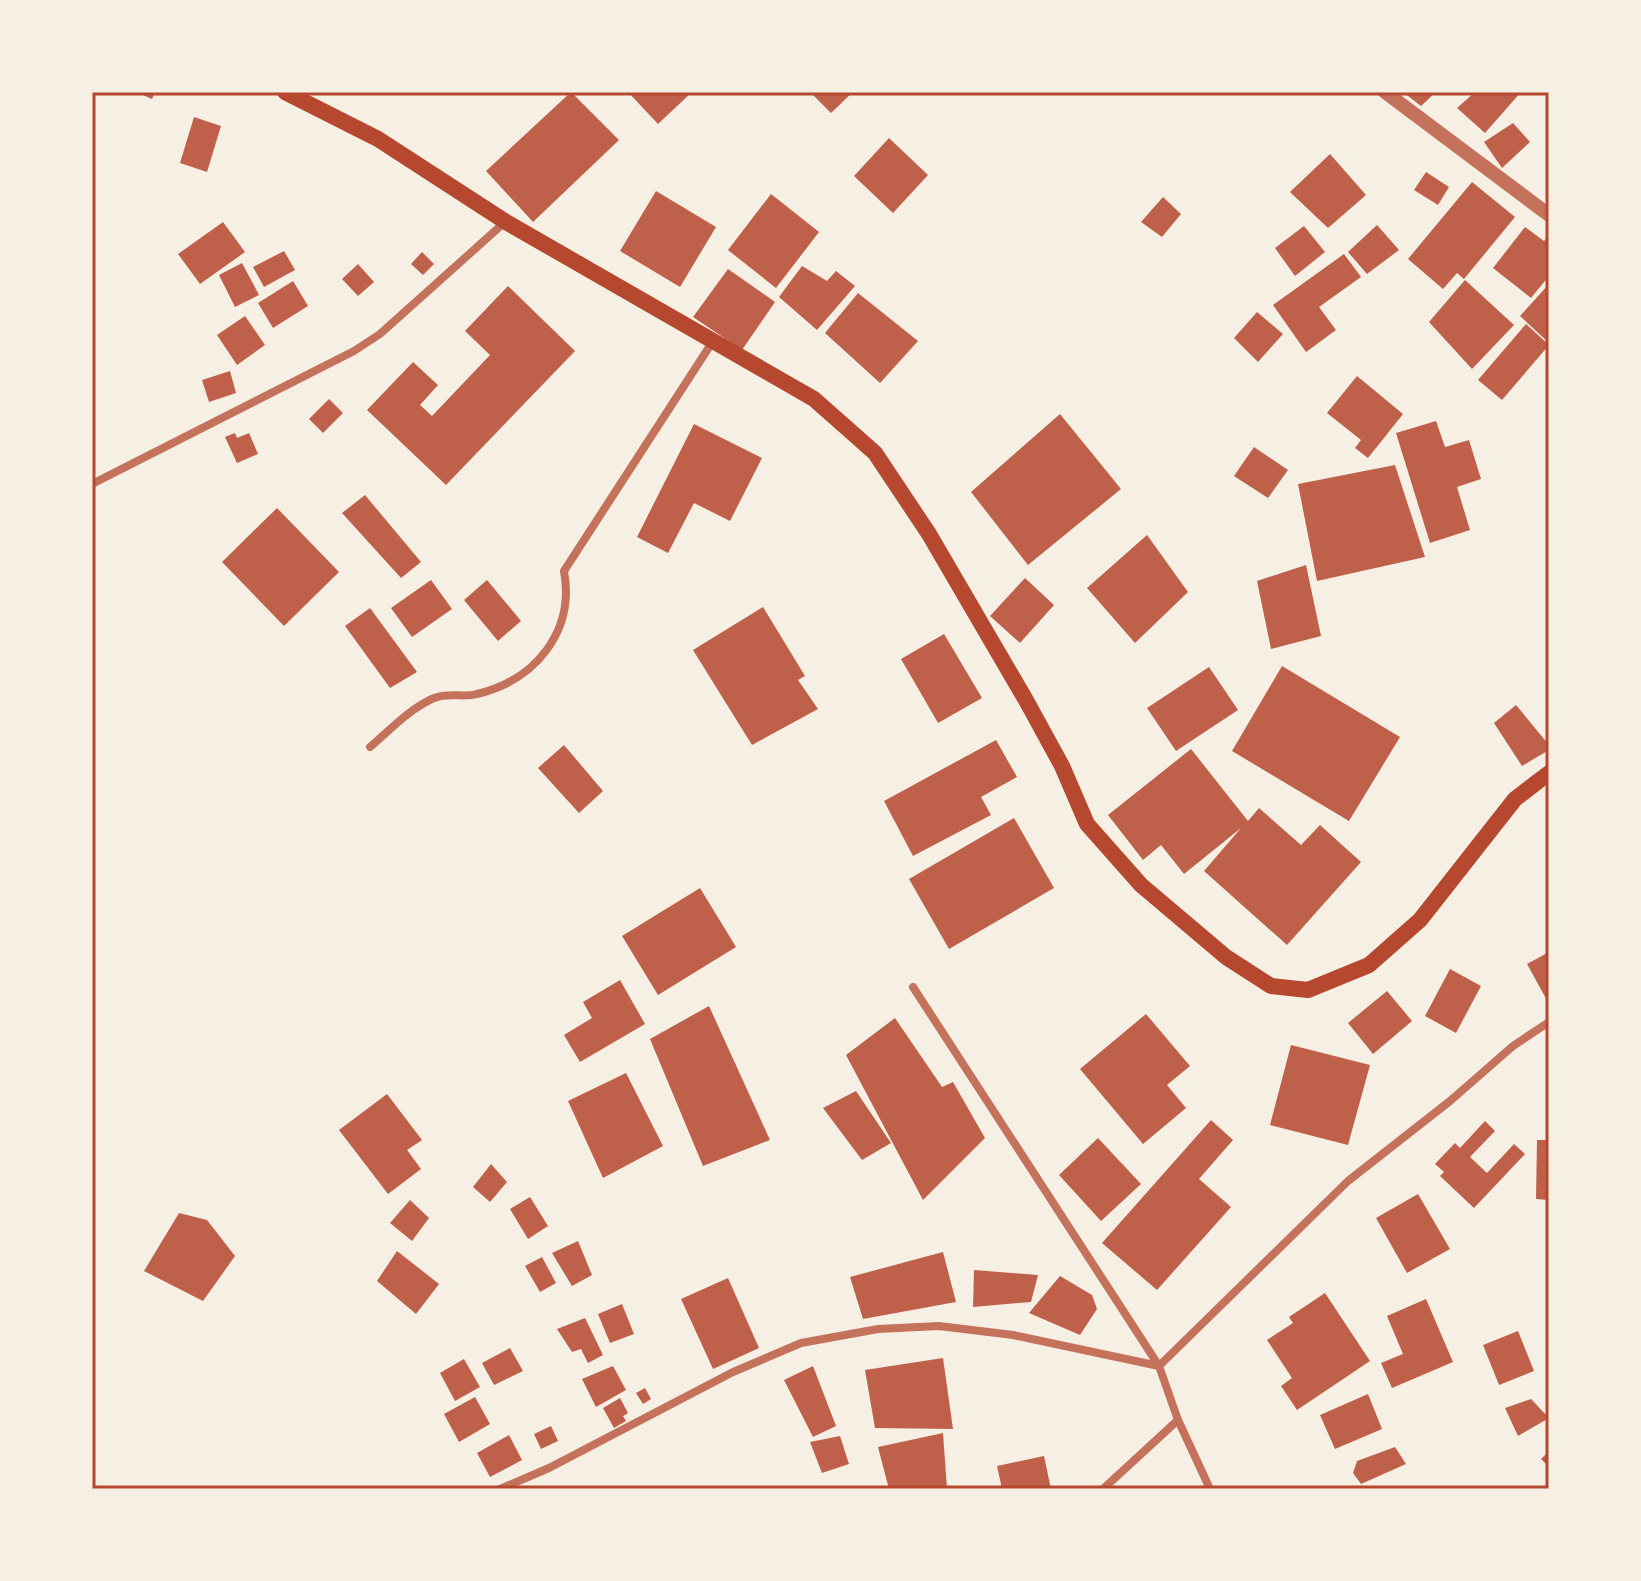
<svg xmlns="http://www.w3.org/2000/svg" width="1641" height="1581" font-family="Lato,sans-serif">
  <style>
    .building { fill: #bf614a }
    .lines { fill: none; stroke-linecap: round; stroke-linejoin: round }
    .minor { stroke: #c5725c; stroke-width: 8 }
    .tertiary { stroke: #c5725c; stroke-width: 14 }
    .secondary { stroke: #b5482f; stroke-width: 16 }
    .neatline { fill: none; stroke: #b5482f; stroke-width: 3 }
  </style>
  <rect width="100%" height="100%" fill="#f6efe4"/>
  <g class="building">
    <path d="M136,92H155L152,99Z"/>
    <path d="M571,92L619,140L533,222L486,171Z"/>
    <path d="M628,92H692L658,124Z"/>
    <path d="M810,92H853L831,113Z"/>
    <path d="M1403,92H1436L1421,106Z"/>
    <path d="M1475,92H1521L1485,133L1457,108Z"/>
    <path d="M194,117L221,126L207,172L180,163Z"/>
    <path d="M1513,123L1530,142L1502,168L1484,142Z"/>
    <path d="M889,138L928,175L893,213L854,176Z"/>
    <path d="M1330,154L1366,195L1328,228L1290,192Z"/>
    <path d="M1426,172L1449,187L1438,205L1414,190Z"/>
    <path d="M1472,182L1515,217L1464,279L1457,273L1443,289L1408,259Z"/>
    <path d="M656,191L716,227L680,287L620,251Z"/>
    <path d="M771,194L819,232L776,288L728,250Z"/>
    <path d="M1163,197L1181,214L1162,237L1141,222Z"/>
    <path d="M223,222L245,252L200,284L178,254Z"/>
    <path d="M1377,225L1399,250L1367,274L1348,252Z"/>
    <path d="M1304,226L1325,252L1295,276L1275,248Z"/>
    <path d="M1525,227L1544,241L1549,235V276L1531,298L1493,268Z"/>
    <path d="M284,251L295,270L264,287L253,267Z"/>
    <path d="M422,252L434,264L423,275L411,264Z"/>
    <path d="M1344,254L1361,277L1319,307L1336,330L1306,352L1273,305Z"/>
    <path d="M242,263L259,295L235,307L219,275Z"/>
    <path d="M358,264L374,282L358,296L342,279Z"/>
    <path d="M802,266L827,281L836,271L855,286L817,330L779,297Z"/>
    <path d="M728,269L775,302L742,350L693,317Z"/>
    <path d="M1465,280L1514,325L1472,369L1429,322Z"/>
    <path d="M293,281L308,306L273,328L258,303Z"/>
    <path d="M1549,284V343L1520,316Z"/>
    <path d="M508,286L575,351L446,485L367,410L413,362L438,385L420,405L432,416L490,355L465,331Z"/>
    <path d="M858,293L918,341L880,383L825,333Z"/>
    <path d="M1257,312L1283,334L1258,362L1234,338Z"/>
    <path d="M245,316L265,345L237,365L217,335Z"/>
    <path d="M1526,324L1549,345L1502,400L1478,380Z"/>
    <path d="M230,371L236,393L209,402L202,380Z"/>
    <path d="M1357,376L1403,414L1368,458L1355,448L1361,440L1327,413Z"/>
    <path d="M329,399L343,413L323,433L309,419Z"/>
    <path d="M1060,414L1121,489L1028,565L971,492Z"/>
    <path d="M1436,421L1445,447L1469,440L1481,479L1457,487L1470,530L1430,543L1396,433Z"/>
    <path d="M694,424L762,458L730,521L694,503L668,553L637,537Z"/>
    <path d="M235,433L237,438L249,433L258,454L237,463L225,437Z"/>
    <path d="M1254,447L1288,470L1268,498L1234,476Z"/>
    <path d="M1395,465L1425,557L1317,581L1298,484Z"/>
    <path d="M365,495L421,562L401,578L342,513Z"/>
    <path d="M277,508L339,572L284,626L222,562Z"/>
    <path d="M1147,535L1188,592L1135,643L1087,588Z"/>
    <path d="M1306,565L1321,636L1271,649L1257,581Z"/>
    <path d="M1025,578L1054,605L1020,643L990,616Z"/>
    <path d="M431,580L452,609L412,637L391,608Z"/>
    <path d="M487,580L521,621L498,641L464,600Z"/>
    <path d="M763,607L805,676L798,680L818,709L752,745L693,650Z"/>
    <path d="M370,608L417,672L390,688L345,626Z"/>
    <path d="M944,634L982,698L938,723L901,659Z"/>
    <path d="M1282,666L1400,737L1349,821L1232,751Z"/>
    <path d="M1209,667L1238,710L1176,751L1147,708Z"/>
    <path d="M1516,705L1549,745V750L1522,766L1494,723Z"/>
    <path d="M996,740L1017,777L981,797L991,815L913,856L884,801Z"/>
    <path d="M564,745L603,791L579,813L538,768Z"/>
    <path d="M1191,749L1248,821L1259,808L1301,845L1320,825L1361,862L1287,945L1204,871L1241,828L1184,874L1161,845L1143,860L1108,815Z"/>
    <path d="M1014,818L1054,888L949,949L909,879Z"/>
    <path d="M700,888L736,947L658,995L622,936Z"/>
    <path d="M1549,952V1004L1527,964Z"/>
    <path d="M1450,969L1481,986L1456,1033L1425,1016Z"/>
    <path d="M620,980L645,1024L580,1062L564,1035L592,1018L583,1002Z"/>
    <path d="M1387,991L1412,1021L1373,1054L1348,1023Z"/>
    <path d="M709,1006L770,1140L703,1166L650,1039Z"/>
    <path d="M1146,1014L1190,1066L1167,1085L1186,1108L1143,1144L1080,1069Z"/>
    <path d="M895,1018L942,1087L953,1082L985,1138L923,1200L846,1055Z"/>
    <path d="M1291,1045L1370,1065L1348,1145L1270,1125Z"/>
    <path d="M626,1073L663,1146L603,1178L568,1101Z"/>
    <path d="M856,1091L891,1143L862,1160L823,1108Z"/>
    <path d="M387,1094L422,1140L407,1150L421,1169L388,1194L339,1130Z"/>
    <path d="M1211,1120L1233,1140L1199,1179L1231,1207L1157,1290L1102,1243Z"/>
    <path d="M1485,1121L1495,1131L1470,1157L1487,1173L1514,1144L1525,1154L1474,1208L1440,1176L1444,1172L1435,1164L1455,1143L1460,1148Z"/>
    <path d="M1098,1138L1141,1184L1101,1221L1059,1175Z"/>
    <path d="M1537,1140H1549V1200L1536,1199Z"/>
    <path d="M491,1164L507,1182L490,1202L473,1187Z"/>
    <path d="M1418,1194L1450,1249L1407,1273L1376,1218Z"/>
    <path d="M530,1197L548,1226L528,1239L510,1209Z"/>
    <path d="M410,1200L429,1218L412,1241L390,1223Z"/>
    <path d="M179,1213L207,1220L235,1256L203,1301L144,1271Z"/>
    <path d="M578,1241L592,1275L572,1286L552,1253Z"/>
    <path d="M397,1251L439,1284L416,1314L377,1281Z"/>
    <path d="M943,1252L956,1302L863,1319L850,1277Z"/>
    <path d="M542,1257L556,1283L540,1292L525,1266Z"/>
    <path d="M974,1270L1038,1275L1031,1302L973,1307Z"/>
    <path d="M1060,1276L1092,1295L1097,1309L1080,1335L1029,1313Z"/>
    <path d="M728,1278L759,1348L713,1369L681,1299Z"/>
    <path d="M1325,1293L1370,1361L1297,1410L1281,1386L1292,1378L1267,1340L1293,1323L1289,1317Z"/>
    <path d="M1426,1299L1453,1362L1392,1388L1381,1363L1403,1354L1387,1316Z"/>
    <path d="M622,1304L634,1334L610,1343L598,1314Z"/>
    <path d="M585,1318L603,1355L588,1363L581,1349L572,1352L557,1329Z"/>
    <path d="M1518,1331L1534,1371L1499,1385L1483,1345Z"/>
    <path d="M510,1348L523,1371L494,1385L482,1363Z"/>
    <path d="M943,1358L953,1429L875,1428L865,1370Z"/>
    <path d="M464,1359L480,1387L455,1401L440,1373Z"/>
    <path d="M613,1366L626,1390L596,1407L582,1379Z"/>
    <path d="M813,1366L836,1426L813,1437L784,1380Z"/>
    <path d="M645,1388L651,1399L643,1404L636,1393Z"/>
    <path d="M1368,1394L1382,1429L1335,1449L1320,1415Z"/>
    <path d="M475,1397L490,1424L459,1442L444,1414Z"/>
    <path d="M620,1398L628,1413L623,1416L626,1421L614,1428L603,1408Z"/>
    <path d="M1531,1399L1549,1418L1518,1436L1505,1408Z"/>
    <path d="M551,1426L558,1441L541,1449L534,1434Z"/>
    <path d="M943,1433L947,1489H889L878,1447Z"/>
    <path d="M509,1435L522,1460L490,1477L477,1453Z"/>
    <path d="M840,1436L849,1464L822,1473L810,1442Z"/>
    <path d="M1395,1447L1406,1464L1361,1484L1353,1473L1357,1461Z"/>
    <path d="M1549,1451V1467L1541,1459Z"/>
    <path d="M1044,1456L1051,1489H1002L997,1466Z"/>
  </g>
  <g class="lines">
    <g class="minor">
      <path d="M92,484L354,351L380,334L505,222"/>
      <path d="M370,747C390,730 409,709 434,698C449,692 463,698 477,694C536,680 575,631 564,571L713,341"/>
      <path d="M500,1489L549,1468L733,1372L801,1343L878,1329L939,1326L1013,1335L1159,1366L913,987"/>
      <path d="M1103,1489L1178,1420"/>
      <path d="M1210,1489L1178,1420L1159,1366L1348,1181L1450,1101L1513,1046L1549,1022"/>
    </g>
    <path class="tertiary" d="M1385,92L1549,215"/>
    <path class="secondary" d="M285,92L378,139L506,222L814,399L875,453L929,534L1027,702L1062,766L1087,824L1141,885L1226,957L1271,986L1308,990L1369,965L1420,920L1515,799L1549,773"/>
  </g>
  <rect width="1641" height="1581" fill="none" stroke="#f6efe4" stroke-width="188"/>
  <rect x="94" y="94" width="1453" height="1393" class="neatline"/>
</svg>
